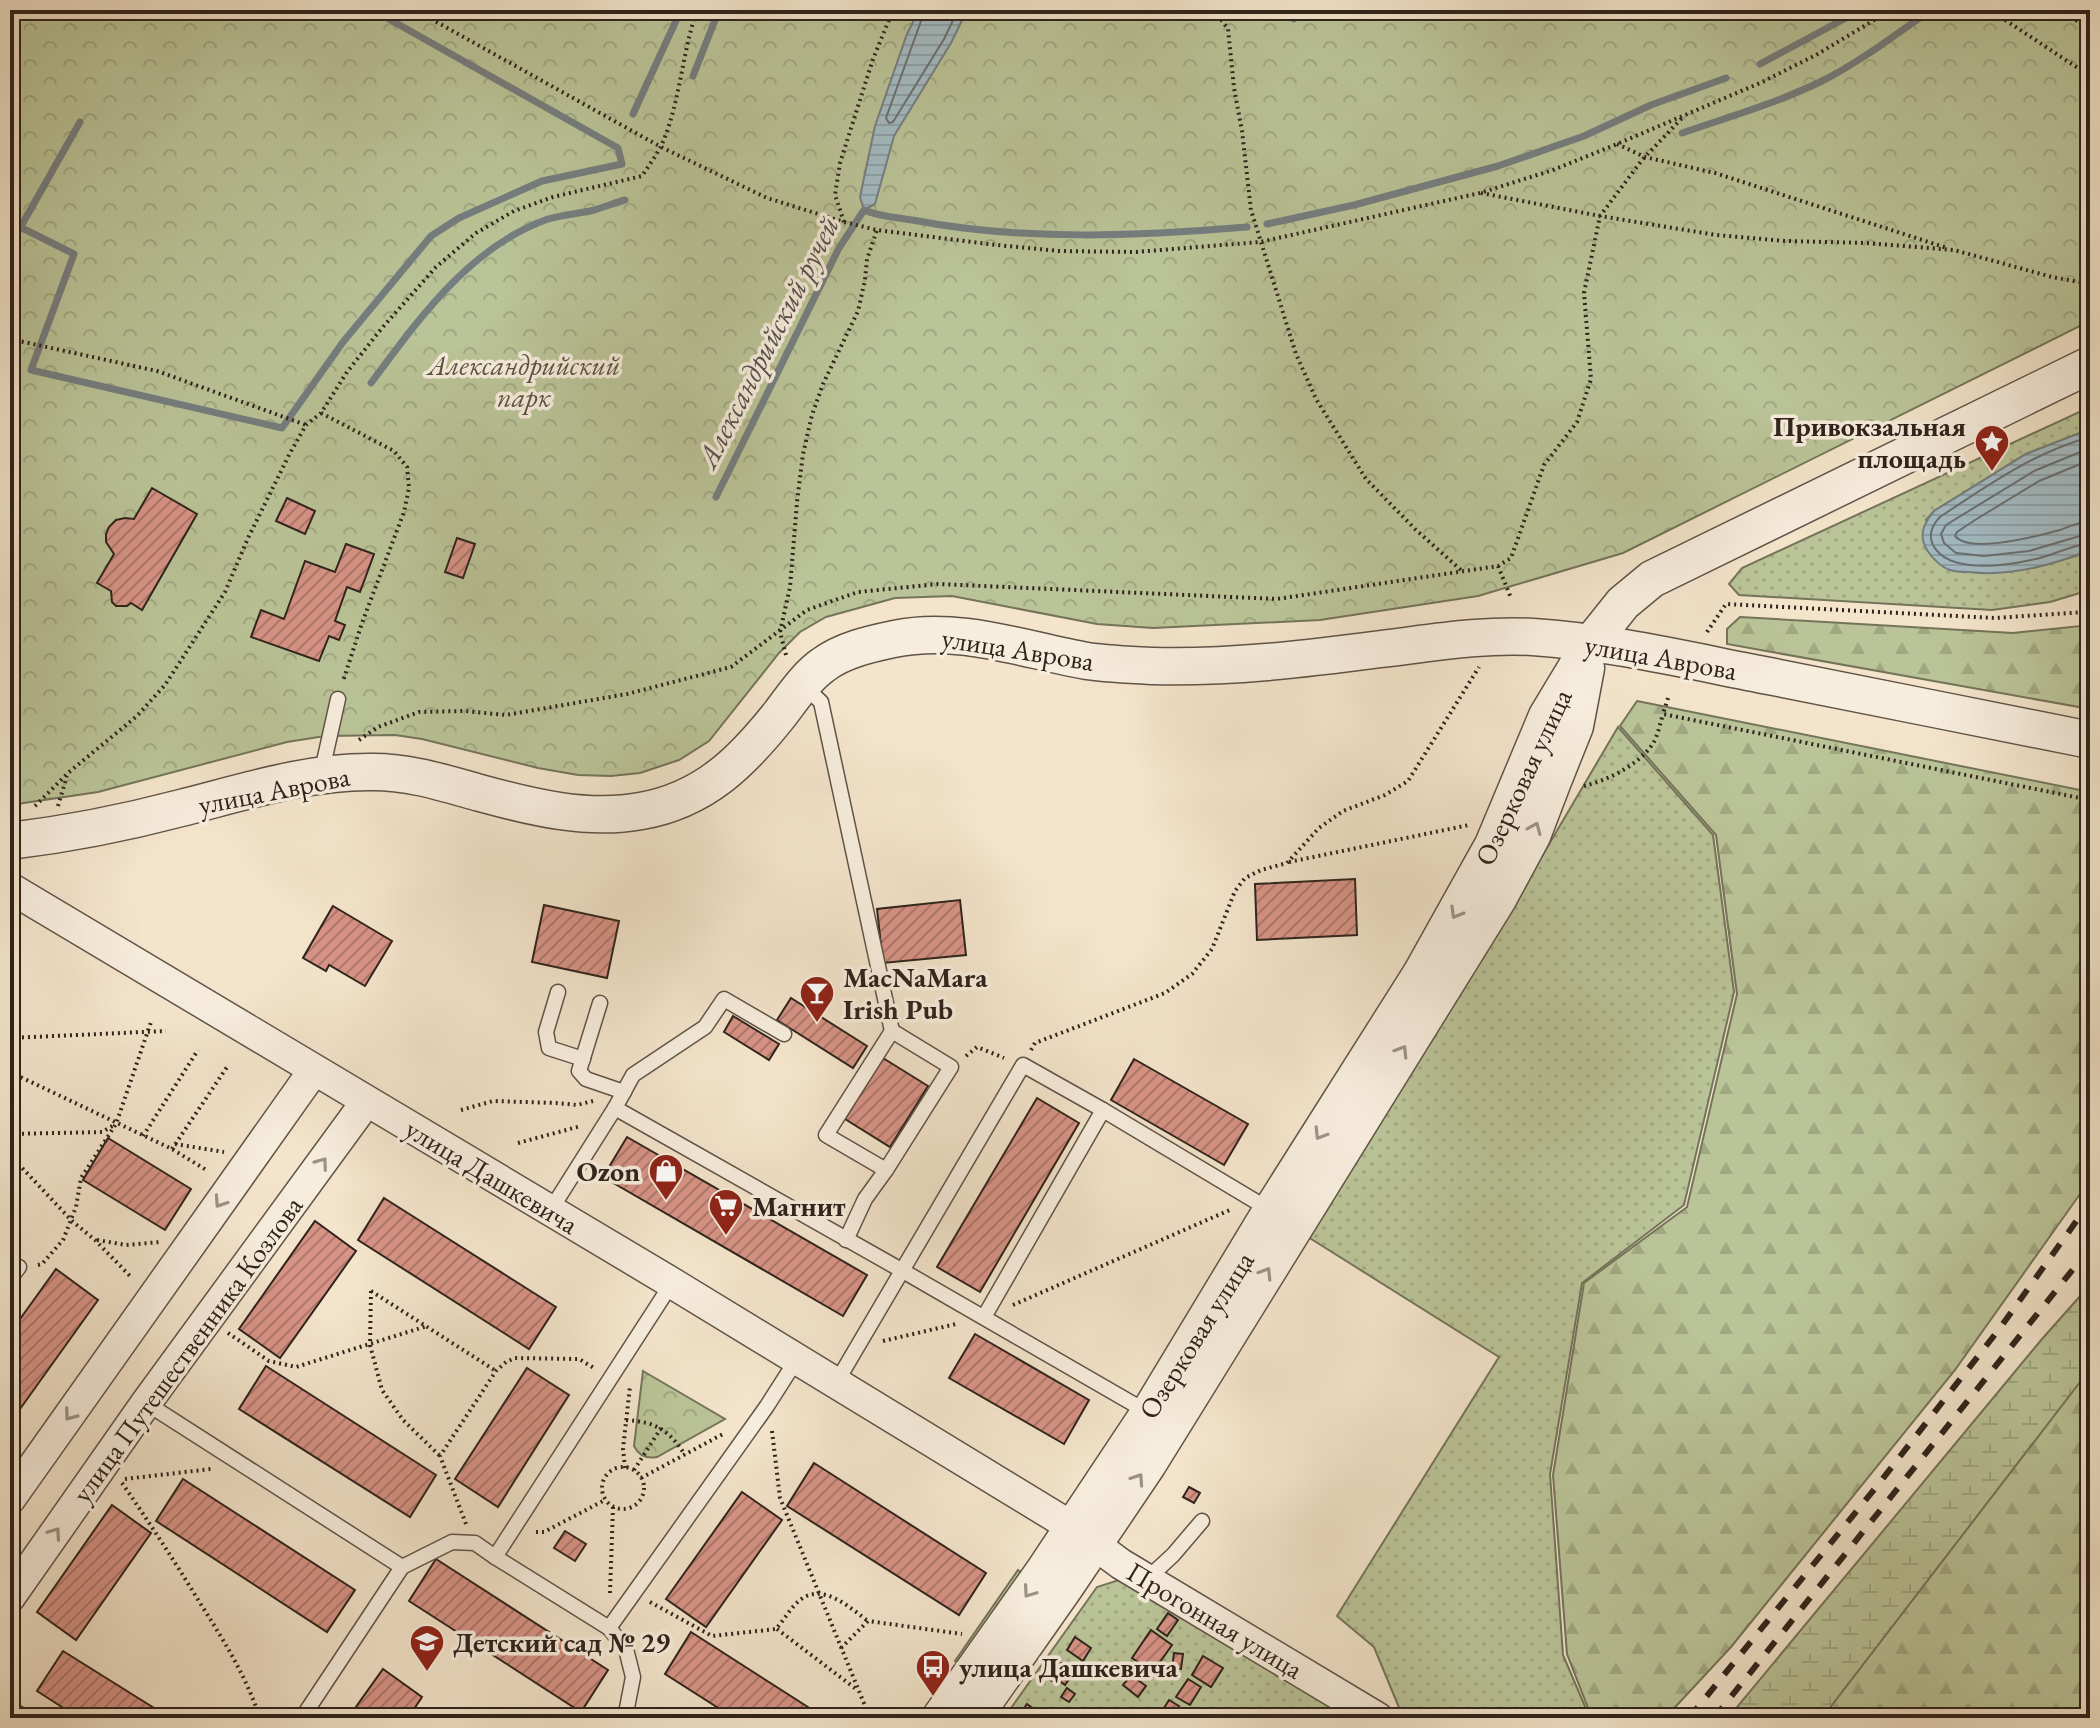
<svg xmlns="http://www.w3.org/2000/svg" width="2100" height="1728" font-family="'EB Garamond',serif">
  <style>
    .grass { fill: url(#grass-dots); stroke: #74745a; stroke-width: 2 }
    .forest { fill: url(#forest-firs); stroke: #74745a; stroke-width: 2 }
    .wetland { fill: url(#wetland-marsh); stroke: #74745a; stroke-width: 2 }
    .park { fill: url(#park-crowns); stroke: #74745a; stroke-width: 2 }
    .water { fill: url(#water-rules); stroke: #757e80; stroke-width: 2 }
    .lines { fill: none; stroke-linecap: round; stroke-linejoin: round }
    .shore { stroke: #696f70; stroke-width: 2 }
    .stream { stroke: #757e80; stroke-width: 7 }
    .building { fill: url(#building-hatch); stroke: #2f231c; stroke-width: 2 }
    .service-casing { stroke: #605348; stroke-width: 17 }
    .minor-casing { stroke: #605348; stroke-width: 33 }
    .tertiary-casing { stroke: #605348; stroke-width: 39 }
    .path { stroke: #2f231c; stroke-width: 4; stroke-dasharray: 2 4; stroke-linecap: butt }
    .service { stroke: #f7eddd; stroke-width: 14 }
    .minor { stroke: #f7eddd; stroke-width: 30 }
    .tertiary { stroke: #f7eddd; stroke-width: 36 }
    .rail { stroke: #2f231c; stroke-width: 6; stroke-dasharray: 14 14; stroke-linecap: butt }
    .oneway { stroke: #9d9286 }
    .labels { text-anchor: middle; stroke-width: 7; stroke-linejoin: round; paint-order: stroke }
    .park-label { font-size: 28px; font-style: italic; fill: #595341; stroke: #f7eddd }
    .poi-label { font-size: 28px; font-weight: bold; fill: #2f231c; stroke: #f7eddd; text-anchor: start }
    .street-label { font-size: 28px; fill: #2f231c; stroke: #f7eddd }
    .water-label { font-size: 30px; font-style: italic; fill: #52514e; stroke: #f7eddd }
  </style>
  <defs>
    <pattern id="grass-dots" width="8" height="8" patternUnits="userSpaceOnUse" patternTransform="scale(2)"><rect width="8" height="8" fill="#bac498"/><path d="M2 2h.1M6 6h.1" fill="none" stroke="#a0a882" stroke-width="1.8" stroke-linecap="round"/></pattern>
    <pattern id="forest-firs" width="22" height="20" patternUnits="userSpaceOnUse" patternTransform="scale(2)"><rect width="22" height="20" fill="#bac498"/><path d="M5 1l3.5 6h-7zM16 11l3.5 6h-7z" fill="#a0a882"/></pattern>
    <pattern id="wetland-marsh" width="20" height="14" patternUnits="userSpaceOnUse" patternTransform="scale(2)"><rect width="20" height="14" fill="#bac498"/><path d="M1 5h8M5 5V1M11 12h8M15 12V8" fill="none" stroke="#a0a882"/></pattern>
    <pattern id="park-crowns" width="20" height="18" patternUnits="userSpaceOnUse" patternTransform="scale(2)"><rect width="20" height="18" fill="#bac498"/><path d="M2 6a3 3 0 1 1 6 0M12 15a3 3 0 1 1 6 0" fill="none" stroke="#a0a882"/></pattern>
    <pattern id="water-rules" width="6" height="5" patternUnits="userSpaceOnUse" patternTransform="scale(2)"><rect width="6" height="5" fill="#a3bbc3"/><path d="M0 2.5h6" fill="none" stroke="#8da0a7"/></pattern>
    <pattern id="building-hatch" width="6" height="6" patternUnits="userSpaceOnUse" patternTransform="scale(2)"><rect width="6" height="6" fill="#d79386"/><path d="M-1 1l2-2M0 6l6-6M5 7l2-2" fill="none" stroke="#af786d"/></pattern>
  </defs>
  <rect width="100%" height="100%" fill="#f3e4cb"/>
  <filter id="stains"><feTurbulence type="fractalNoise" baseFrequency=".0025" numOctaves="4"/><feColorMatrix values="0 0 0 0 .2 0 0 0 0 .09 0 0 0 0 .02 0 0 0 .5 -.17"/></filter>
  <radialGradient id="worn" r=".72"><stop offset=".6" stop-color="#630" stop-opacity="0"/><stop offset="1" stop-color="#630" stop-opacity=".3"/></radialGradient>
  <g class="grass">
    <path d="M2090,407V429L2026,454L1934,511L1926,520L2033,568L2072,557L2090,550V590L2050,602L1992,610L1739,595L1729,584L1742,568Z"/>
    <path d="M1618,727L1713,835L1734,992L1684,1205L1582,1283L1550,1474L1563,1655L1590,1718H1412L1400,1710L1374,1647L1337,1616L1499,1357L1308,1237L1535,868Z"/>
    <path d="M1018,1570L1025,1575L962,1666L955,1661Z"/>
    <path d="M1122,1579L1357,1718H1004L1097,1587Z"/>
  </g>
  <g class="forest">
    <path d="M1740,617L2013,633L2090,625V709L1727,644V629Z"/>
    <path d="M1637,701L2090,792V1180L1955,1370L1731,1647L1665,1718H1592L1567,1654L1553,1475L1584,1283L1687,1207L1737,994L1716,835L1620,726Z"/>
    <path d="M2090,1352V1718H1806Z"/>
  </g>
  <path class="wetland" d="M2090,1285V1369L1822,1718H1728L2042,1339Z"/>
  <g class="park">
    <path d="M10,10H2090V321L1623,553L1478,596L1320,620L1153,628L1097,624L952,596L895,598L826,617L800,632L779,653L709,741L679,760L640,773L611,776L578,775L538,768L422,739L395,735L325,736L287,742L98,792L10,805Z"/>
    <path d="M643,1371L725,1419L657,1457C646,1459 639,1456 634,1446Z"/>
  </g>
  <g class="water">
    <path d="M919,10H967L951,43L894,136L875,204L864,210L860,197L875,126L907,34Z"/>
    <path d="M2090,429V550C2053,565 2009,577 1969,572C1963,572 1956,572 1950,570C1941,567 1932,558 1927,550C1918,535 1924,523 1934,511L2026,454Z"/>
  </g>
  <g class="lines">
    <g class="shore">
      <path d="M925,10L886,118L889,123L893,122L944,39L958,10"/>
      <path d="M2090,437C2035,452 1986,486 1940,517C1932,525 1928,534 1933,545C1948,574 2004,566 2031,560C2050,557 2071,545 2090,543"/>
      <path d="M2090,448L2034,471L1946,525L1941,534L1944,543L1956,553L1984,556L2029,551L2090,533"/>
      <path d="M2090,460L2039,481L1975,520L1957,532L1955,536C1970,554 2038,536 2060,530C2070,526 2079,522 2090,521"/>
    </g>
    <g class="stream">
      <path d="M1294,19L1297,10"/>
      <path d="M1760,64L1861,10"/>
      <path d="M693,76L719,10"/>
      <path d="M633,114L681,10"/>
      <path d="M1682,133C1729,117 1777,103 1822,81C1860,62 1896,34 1931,10"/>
      <path d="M10,222L74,254L31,370L282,428L343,342L431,236L459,218L542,181L622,164L618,148L373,10"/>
      <path d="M1267,224L1354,205L1498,166L1584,136L1651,105L1726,78"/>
      <path d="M20,228L80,122"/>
      <path d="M371,383C419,319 469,247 548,219C561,215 576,214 590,211C602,208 614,203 625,200"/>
      <path d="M716,497L839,248L864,210C880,217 901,218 918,221C1025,241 1139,236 1247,227"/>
    </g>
  </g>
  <g class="building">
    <path d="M152,488L197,514L142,610L131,603L127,606H116L112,602L111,591L97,583L114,554L106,542V534L109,527L116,520L125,518L134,519Z"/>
    <path d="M287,498L315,511L305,534L276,521Z"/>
    <path d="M457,538L475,544L463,578L445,572Z"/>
    <path d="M346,544L374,554L360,592L347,587L335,621L345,625L339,640L329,636L319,661L251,637L261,610L284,619L305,561L335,572Z"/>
    <path d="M1355,879L1357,935L1257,940L1255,884Z"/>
    <path d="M960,900L966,955L883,963L877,909Z"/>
    <path d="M544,905L619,921L607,978L532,962Z"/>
    <path d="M333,906L392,941L365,986L329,965L326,971L303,958Z"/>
    <path d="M791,998L867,1046L853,1068L777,1020Z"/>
    <path d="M733,1016L779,1044L769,1060L724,1032Z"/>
    <path d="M883,1058L928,1086L890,1147L845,1119Z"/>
    <path d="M1134,1059L1248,1124L1224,1165L1111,1100Z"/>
    <path d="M1037,1098L1079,1123L980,1292L937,1267Z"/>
    <path d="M627,1137L867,1275L843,1316L603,1177Z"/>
    <path d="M108,1138L191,1189L165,1230L83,1180Z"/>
    <path d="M384,1198L556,1307L529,1349L358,1240Z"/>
    <path d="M315,1221L356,1251L280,1358L239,1329Z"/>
    <path d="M56,1269L98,1300L10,1423V1333Z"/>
    <path d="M975,1334L1089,1400L1064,1444L949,1378Z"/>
    <path d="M266,1366L436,1475L410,1517L239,1409Z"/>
    <path d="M527,1368L569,1395L498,1507L455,1479Z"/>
    <path d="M814,1463L986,1573L959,1615L787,1506Z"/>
    <path d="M183,1479L355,1590L327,1632L156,1521Z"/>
    <path d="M1189,1487L1200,1493L1194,1503L1183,1497Z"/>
    <path d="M742,1492L782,1520L706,1627L666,1599Z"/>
    <path d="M112,1505L151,1533L76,1640L37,1612Z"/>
    <path d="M565,1531L586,1544L575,1561L554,1548Z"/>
    <path d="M436,1559L608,1670L581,1712L409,1601Z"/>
    <path d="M1168,1613L1178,1620L1167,1636L1157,1629Z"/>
    <path d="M1151,1630L1172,1645L1153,1672L1132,1658Z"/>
    <path d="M691,1632L825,1718H734L665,1674Z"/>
    <path d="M1075,1637L1091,1648L1083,1661L1067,1650Z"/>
    <path d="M63,1651L170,1718H79L37,1691Z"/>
    <path d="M1174,1653L1183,1654L1181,1669L1172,1668Z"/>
    <path d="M1203,1656L1223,1668L1211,1687L1192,1675Z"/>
    <path d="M1057,1660L1074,1672L1065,1685L1057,1679L1055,1683L1046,1677Z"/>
    <path d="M383,1669L422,1697L408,1718H348Z"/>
    <path d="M1131,1675L1146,1686L1138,1697L1123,1685Z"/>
    <path d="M1188,1679L1201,1687L1190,1705L1176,1697Z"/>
    <path d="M1067,1688L1075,1694L1069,1702L1061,1697Z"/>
    <path d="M1169,1700L1179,1706L1174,1715L1164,1708Z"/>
    <path d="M1027,1704L1044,1716L1043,1718H1017Z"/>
  </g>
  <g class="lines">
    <defs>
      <g id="service">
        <path d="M804,686L821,702L892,1031L951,1067L886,1170L865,1199L846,1240"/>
        <path d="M321,775L338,699"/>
        <path d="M558,992L546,1032L549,1048L583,1059"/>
        <path d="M600,1003L579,1071L586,1079L624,1092"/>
        <path d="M615,1108L903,1271L1149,1413"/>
        <path d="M886,1170L826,1135L892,1031"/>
        <path d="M550,1211L615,1108L633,1075L705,1027L724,999L784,1034"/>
        <path d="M10,1279L19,1267"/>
        <path d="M984,1317L1103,1110"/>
        <path d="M836,1383L1023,1065L1103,1110L1270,1210"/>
        <path d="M146,1403L402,1567"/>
        <path d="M1147,1579L1173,1555L1202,1521"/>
        <path d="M609,1628L767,1406L797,1359"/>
        <path d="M10,1708L26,1718"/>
        <path d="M302,1718L402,1567L452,1542L475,1543L495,1557"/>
        <path d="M619,1718L626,1713L633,1677L626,1649L609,1628L495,1557L672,1283"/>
      </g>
      <g id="minor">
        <path d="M10,888L672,1283L1064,1522L1121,1564L1378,1718"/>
        <path d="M10,1499L314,1070"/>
        <path d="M10,1597L146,1403L366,1102"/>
      </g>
      <g id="tertiary">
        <path d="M10,841C68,834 124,823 181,808C244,792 308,771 373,772C411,772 444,783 480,793C531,807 588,821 641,811C704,800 742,762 780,714C793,697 806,677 823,665C843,650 870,644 894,639C959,625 1024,650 1087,661C1108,664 1131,665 1153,666C1229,668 1305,659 1381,649C1431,643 1482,634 1533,637C1612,642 1691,661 1769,676C1876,697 1983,719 2090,740"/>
        <path d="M940,1718L1044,1571L1149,1413L1271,1211L1421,974L1493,845L1547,716L1591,643L1623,603L1652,579L2090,365"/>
        <path d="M973,1718L1065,1587L1148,1464L1498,899L1532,836L1553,781L1575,726L1586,668"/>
      </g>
    </defs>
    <use href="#service" class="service-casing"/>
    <use href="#minor" class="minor-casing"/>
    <use href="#tertiary" class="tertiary-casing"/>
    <g class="path">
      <path d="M415,10L661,147L767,198L844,222L877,230L997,245L1059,251L1136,252L1260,242L1480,193L1553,170L1617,144L1760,83L1816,55L1891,10"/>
      <path d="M1214,10L1228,29L1234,88L1242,131L1251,210L1296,354L1316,399L1366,479L1415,529L1462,571"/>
      <path d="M1990,10L2090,76"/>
      <path d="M2061,10L2090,30"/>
      <path d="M2090,99L2084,125L2090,172"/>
      <path d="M1617,144L1645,157L1715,173L1947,248"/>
      <path d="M1481,193L1600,216L1716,235L1786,241L1866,243L1954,250L2052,277L2090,284"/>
      <path d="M844,222L835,195L840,163L873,59L893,10"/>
      <path d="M10,339L157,371L306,425"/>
      <path d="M321,413L394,451L407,467L409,488L404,512L362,623L343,681"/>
      <path d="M1498,566L1511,598"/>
      <path d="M1707,632L1726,604L1995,618L2085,612L2090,609"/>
      <path d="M786,655L780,632L790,587L797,502L803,454L812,415L823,384L858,311L865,280L867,259L877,230"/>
      <path d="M1668,698L1663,714L2090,800"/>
      <path d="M359,740L378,727L419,712L465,711L506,715L627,694L731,667L807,610L858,592L938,584L1277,599L1498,566L1511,558L1544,465L1577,422L1591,379L1584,293L1600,216L1642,160L1683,117"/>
      <path d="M1584,786C1608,780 1637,766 1652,745C1658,736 1660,724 1663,714"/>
      <path d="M35,806L68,773L137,716L165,685L225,592L248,538L290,453L306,425L321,413L347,372L382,328L436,267L476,233L514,211L553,197L642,176C649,165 657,155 662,144C680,103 682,53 697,10"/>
      <path d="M58,806L67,776"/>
      <path d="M1289,862L1469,825"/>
      <path d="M10,1038L166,1031"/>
      <path d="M1031,1050L1035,1043L1165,993L1192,974L1212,949L1235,891L1245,878L1261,870L1287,863L1319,828L1343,811L1385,795L1408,781L1479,667"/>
      <path d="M966,1056L977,1047L1004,1058"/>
      <path d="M10,1072L172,1149L208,1171"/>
      <path d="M461,1110L493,1101L556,1103L577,1105L593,1101"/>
      <path d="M10,1134L102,1132L114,1125"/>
      <path d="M143,1136L198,1050"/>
      <path d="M518,1143L581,1126"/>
      <path d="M175,1144L224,1152"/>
      <path d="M172,1149L227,1067"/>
      <path d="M10,1155L72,1221L95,1240L132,1278"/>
      <path d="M97,1240L126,1245L160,1242"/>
      <path d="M38,1265L42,1264L63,1240L76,1207L81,1178L116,1124L151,1022"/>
      <path d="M371,1291L370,1345L382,1390L403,1420L440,1456"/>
      <path d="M371,1291L496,1371"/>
      <path d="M1013,1305L1232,1209"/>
      <path d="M228,1333L269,1361L296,1367L427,1326"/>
      <path d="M883,1341L956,1324"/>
      <path d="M626,1420C656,1422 669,1430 685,1455"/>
      <path d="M772,1431L780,1498L870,1718"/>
      <circle cx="623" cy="1488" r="21"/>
      <path d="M625,1468L623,1449L630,1386"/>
      <path d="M634,1470L661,1428"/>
      <path d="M641,1478L723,1434"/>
      <path d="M125,1479L211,1469"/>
      <path d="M122,1483C149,1522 175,1562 200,1603C224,1641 245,1674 260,1718"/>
      <path d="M466,1524L440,1456L496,1371L506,1362L515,1358L579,1359L594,1368"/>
      <path d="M536,1532H544L605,1500"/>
      <path d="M610,1593L613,1507"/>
      <path d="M650,1602L712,1636L776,1629C784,1620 791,1607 800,1600C823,1582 850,1608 868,1621"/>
      <path d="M777,1629L856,1689"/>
      <path d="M841,1648L868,1621L962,1634"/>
    </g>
    <use href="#service" class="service"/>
    <use href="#minor" class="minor"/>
    <use href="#tertiary" class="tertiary"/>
    <g class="rail">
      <path d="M1689,1718L1877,1486L2000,1328L2090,1202"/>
      <path d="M1714,1718L2090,1248"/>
    </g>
  </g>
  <defs><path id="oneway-chevron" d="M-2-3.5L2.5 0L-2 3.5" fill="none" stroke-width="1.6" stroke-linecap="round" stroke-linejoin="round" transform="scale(2)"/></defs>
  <g class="oneway">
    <use href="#oneway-chevron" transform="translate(1535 828) rotate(-67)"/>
    <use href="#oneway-chevron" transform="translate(1456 913) rotate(120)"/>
    <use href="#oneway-chevron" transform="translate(1402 1051) rotate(-58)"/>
    <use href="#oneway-chevron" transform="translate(1320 1134) rotate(122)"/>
    <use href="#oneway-chevron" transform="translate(322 1163) rotate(-54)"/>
    <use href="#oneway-chevron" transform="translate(220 1202) rotate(124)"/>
    <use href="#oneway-chevron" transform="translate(1266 1273) rotate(-58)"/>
    <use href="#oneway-chevron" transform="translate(70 1415) rotate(126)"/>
    <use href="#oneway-chevron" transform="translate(1138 1479) rotate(-56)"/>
    <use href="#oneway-chevron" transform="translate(55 1533) rotate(-55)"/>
    <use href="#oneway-chevron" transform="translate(1029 1592) rotate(125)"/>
  </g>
  <defs>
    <symbol id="sight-pin" viewBox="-11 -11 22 30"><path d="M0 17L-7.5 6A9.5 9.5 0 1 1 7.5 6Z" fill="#8f2418" stroke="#f7eddd"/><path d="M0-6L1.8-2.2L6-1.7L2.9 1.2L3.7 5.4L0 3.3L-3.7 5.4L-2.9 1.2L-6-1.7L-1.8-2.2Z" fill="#fff"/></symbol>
    <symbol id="bar-pin" viewBox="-11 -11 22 30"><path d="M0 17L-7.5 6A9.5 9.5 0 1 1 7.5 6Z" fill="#8f2418" stroke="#f7eddd"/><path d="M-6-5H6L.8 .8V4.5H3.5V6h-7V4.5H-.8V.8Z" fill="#fff"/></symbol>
    <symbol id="shop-pin" viewBox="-11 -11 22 30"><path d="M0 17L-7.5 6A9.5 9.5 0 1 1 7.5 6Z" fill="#8f2418" stroke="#f7eddd"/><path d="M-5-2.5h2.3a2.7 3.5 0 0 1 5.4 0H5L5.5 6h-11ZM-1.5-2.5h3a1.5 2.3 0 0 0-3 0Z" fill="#fff"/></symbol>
    <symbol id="supermarket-pin" viewBox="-11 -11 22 30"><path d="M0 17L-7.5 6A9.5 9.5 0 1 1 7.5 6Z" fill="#8f2418" stroke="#f7eddd"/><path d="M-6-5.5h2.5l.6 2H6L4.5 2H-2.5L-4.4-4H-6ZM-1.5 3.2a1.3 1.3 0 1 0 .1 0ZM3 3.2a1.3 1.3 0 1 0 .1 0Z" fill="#fff"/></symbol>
    <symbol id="school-pin" viewBox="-11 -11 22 30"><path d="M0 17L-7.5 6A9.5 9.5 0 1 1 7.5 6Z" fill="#8f2418" stroke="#f7eddd"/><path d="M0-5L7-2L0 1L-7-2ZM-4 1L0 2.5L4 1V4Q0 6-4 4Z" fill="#fff"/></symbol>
    <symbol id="bus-pin" viewBox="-11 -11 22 30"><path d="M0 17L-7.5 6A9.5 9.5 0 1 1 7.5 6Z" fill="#8f2418" stroke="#f7eddd"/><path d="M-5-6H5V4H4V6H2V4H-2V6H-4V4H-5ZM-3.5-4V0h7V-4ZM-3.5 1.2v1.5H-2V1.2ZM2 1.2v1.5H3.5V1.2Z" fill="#fff"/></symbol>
  </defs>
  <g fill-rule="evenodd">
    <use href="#sight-pin" x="1972" y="422" width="40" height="54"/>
    <use href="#bar-pin" x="797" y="973" width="40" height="54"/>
    <use href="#shop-pin" x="646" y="1151" width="40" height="54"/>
    <use href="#supermarket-pin" x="706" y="1186" width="40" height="54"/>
    <use href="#school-pin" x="407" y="1622" width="40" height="54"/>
    <use href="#bus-pin" x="913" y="1647" width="40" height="54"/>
  </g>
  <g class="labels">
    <g class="park-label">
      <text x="524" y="375">Александрийский<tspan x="524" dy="32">парк</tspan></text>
    </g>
    <g class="poi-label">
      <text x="1966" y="436" text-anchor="end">Привокзальная<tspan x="1966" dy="32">площадь</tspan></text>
      <text x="843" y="987">MacNaMara<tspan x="843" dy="32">Irish Pub</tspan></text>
      <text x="640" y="1181" text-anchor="end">Ozon</text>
      <text x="752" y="1216">Магнит</text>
      <text x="453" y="1652">Детский сад № 29</text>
      <text x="959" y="1677">улица Дашкевича</text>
    </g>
    <g class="street-label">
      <text transform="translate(1018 649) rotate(9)" y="10">улица Аврова</text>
      <text transform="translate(1661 657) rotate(10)" y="10">улица Аврова</text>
      <text transform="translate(1523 777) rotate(-65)" y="10">Озерковая улица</text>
      <text transform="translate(274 790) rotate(-11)" y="10">улица Аврова</text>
      <text transform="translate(492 1176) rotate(31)" y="10">улица Дашкевича</text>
      <text transform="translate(1196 1335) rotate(-58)" y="10">Озерковая улица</text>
      <text transform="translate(187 1349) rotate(-54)" y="10">улица Путешественника Козлова</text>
      <text transform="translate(1215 1620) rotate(31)" y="10">Прогонная улица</text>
    </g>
    <g class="water-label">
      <text transform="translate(768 342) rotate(-63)" y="10">Александрийский ручей</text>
    </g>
  </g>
  <rect width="2100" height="1728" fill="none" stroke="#f3e4cb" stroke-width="40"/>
  <rect x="12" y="12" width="2076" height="1704" fill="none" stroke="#2f231c" stroke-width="4"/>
  <rect x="20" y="20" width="2060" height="1688" fill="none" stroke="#2f231c" stroke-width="2"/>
  <rect width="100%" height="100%" filter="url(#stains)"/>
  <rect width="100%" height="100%" fill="url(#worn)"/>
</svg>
